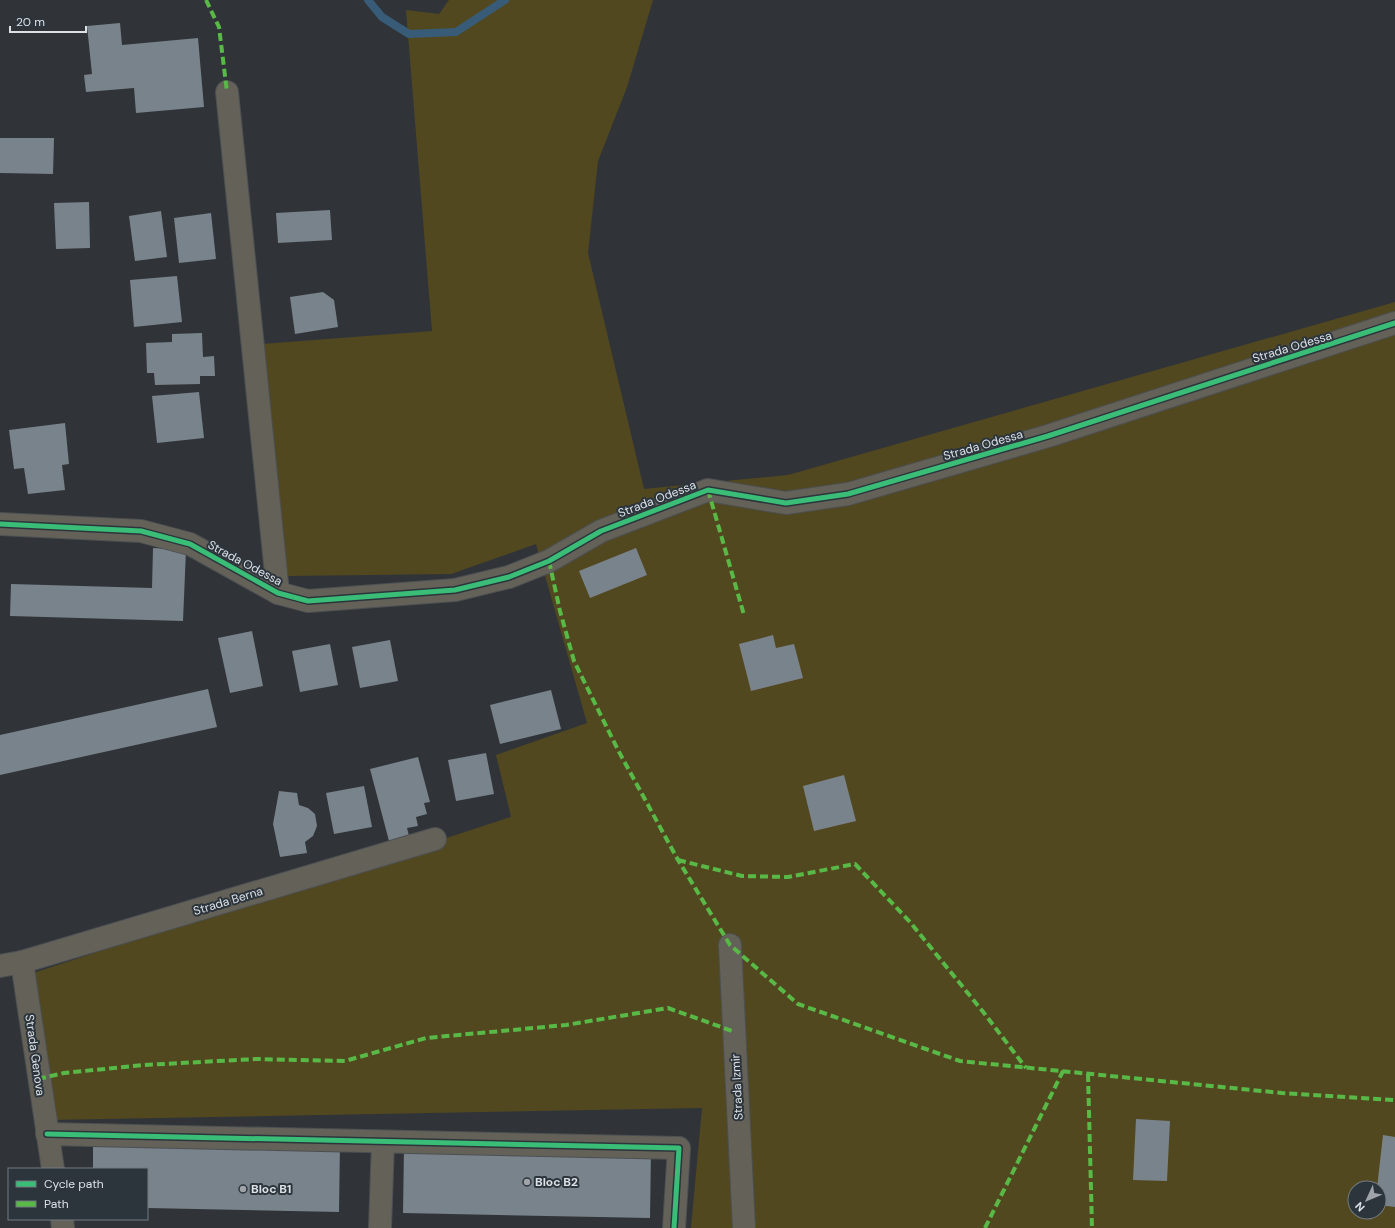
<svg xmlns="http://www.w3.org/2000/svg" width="1395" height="1228" font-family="'DM Sans',sans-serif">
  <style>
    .green { fill: #524820; fill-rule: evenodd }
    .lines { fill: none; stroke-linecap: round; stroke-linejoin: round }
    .stream { stroke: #385c78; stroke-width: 8 }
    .building { fill: #79838b }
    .minor-casing { stroke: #4c5053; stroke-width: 24 }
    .minor { stroke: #646258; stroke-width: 22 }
    .quiet { stroke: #58b947; stroke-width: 4; stroke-dasharray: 8 4; stroke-linecap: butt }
    .cycleway-casing { stroke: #2c353c; stroke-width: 8 }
    .cycleway { stroke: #3abd76; stroke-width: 5 }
    .poi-dot { fill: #a0a4a9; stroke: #2c353c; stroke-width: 1.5 }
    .labels { text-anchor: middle; stroke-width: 4; stroke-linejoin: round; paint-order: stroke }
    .street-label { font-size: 12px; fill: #dce1e6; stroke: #2c353c }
    .poi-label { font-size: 12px; font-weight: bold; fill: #dce1e6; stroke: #2c353c; text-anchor: start }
  </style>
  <rect width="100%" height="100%" fill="#303438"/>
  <path class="green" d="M449,0H653L627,87L598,161L588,253L644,489L788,475L1395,302V1228H691L702,1108L49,1120L27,975L511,817L496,755L587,723L536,544L451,574L286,576L262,344L432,331L406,10L439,14ZM1355,1188H1379V1212H1355Z"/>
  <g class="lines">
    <path class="stream" d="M368,0L382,17L409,34L456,32L505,0"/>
  </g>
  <g class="building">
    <path d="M120,23L122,45L198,38L204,107L136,113L134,88L86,92L84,75L92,74L87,26Z"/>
    <path d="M0,138H54L53,174L0,173Z"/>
    <path d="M89,202L90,248L56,249L54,203Z"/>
    <path d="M330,210L332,240L278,243L276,213Z"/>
    <path d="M161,211L167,257L135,261L129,216Z"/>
    <path d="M211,213L216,259L179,263L174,218Z"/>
    <path d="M177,276L182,322L134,327L130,280Z"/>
    <path d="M323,292L334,300L338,327L295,334L290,297Z"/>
    <path d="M202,333L203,357L214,356L215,376H200V384L155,385L154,373H147L146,343L172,342V334Z"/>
    <path d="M199,392L204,438L157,443L152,396Z"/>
    <path d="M65,423L69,464L62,465L65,490L28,494L24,468L14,469L9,430Z"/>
    <path d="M153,548L186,550L183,621L10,616L11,584L152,588Z"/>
    <path d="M636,548L647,575L590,598L579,571Z"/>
    <path d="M252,631L263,686L230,693L218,638Z"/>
    <path d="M773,635L776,648L794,644L803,678L751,691L739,644Z"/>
    <path d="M390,640L398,681L360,688L352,647Z"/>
    <path d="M330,644L338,685L300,692L292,651Z"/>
    <path d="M208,689L217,727L0,775V735Z"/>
    <path d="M551,690L561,729L500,744L490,705Z"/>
    <path d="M486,753L494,794L456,801L448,760Z"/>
    <path d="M418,757L430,802L424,803L427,814L416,817L418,826L407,828L409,836L389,841L370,769Z"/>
    <path d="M844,775L856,821L814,831L803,786Z"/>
    <path d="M364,786L372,827L334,834L326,793Z"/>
    <path d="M279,791L297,793L299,805L308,808L315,814L317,826L313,836L305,842L307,853L280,857L273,824Z"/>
    <path d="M1136,1119L1170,1121L1167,1181L1133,1180Z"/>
    <path d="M1383,1135L1395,1137V1207L1379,1205V1188H1377Z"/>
    <path d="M93,1139L340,1144L339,1212L147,1208V1169H93Z"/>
    <path d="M404,1146L651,1150L650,1218L403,1213Z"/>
  </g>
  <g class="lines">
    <defs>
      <g id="minor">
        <path d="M227,92L278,593"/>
        <path d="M0,524L141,531L190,544L278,593L308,601L455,590L509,577L549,561L601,531L708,490L786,503L848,494L1048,436L1395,323"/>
        <path d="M730,945L744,1228"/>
        <path d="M22,962L53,1169"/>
        <path d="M0,966L22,962L435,839"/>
        <path d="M47,1134L679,1148L674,1228"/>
        <path d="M62,1219L63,1228"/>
        <path d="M380,1228L383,1142"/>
      </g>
    </defs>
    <use href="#minor" class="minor-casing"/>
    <use href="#minor" class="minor"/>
    <g class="quiet">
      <path d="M206,0L219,27L227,92"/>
      <path d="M708,490L744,615"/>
      <path d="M549,561L560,611L574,661L618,750L678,860L730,945L798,1004L960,1061L1282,1093L1395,1100"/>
      <path d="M678,860L742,876L788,877L855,864L910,922L984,1013L1026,1068"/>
      <path d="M1088,1074L1092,1228"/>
      <path d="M38,1079L64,1073L144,1065L256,1059L345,1061L426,1038L566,1025L668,1008L735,1032"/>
      <path d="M985,1228L1063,1071"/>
    </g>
    <defs>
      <g id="cycleway">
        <path d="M0,524L141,531L190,544L278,593L308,601L455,590L509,577L549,561L601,531L708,490L786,503L848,494L1048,436L1395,323"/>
        <path d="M47,1134L679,1148L674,1228"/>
      </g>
    </defs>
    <use href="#cycleway" class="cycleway-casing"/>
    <use href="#cycleway" class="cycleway"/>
  </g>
  <g class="poi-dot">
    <circle cx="527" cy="1182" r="4"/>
    <circle cx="243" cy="1189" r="4"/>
  </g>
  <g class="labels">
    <g class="street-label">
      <text transform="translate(1292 347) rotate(-17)" y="4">Strada Odessa</text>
      <text transform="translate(983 445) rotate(-16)" y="4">Strada Odessa</text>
      <text transform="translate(657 499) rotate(-21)" y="4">Strada Odessa</text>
      <text transform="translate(245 563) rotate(28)" y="4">Strada Odessa</text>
      <text transform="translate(228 901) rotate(-17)" y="4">Strada Berna</text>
      <text transform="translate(35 1055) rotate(82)" y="4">Strada Genova</text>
      <text transform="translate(737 1087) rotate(-93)" y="4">Strada Izmir</text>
    </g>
    <g class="poi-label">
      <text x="535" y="1186">Bloc B2</text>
      <text x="251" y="1193">Bloc B1</text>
    </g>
  </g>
  <rect x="8" y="1168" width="140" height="52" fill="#2c353c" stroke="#727a80"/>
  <rect x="16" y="1181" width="20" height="6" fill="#3abd76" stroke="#727a80"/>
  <text x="44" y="1188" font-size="12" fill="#dce1e6">Cycle path</text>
  <rect x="16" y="1201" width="20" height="6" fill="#58b947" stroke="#727a80"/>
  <text x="44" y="1208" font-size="12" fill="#dce1e6">Path</text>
  <g transform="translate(1367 1200) rotate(226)"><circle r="19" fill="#2c353c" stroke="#727a80"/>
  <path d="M0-3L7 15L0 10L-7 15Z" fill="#a0a4a9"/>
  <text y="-6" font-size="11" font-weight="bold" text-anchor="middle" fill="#dce1e6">N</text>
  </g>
  <path d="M10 26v6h76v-6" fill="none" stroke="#dce1e6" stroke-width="2"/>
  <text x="16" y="26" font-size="12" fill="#dce1e6" stroke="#2c353c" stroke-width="3" paint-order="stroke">20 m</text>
</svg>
